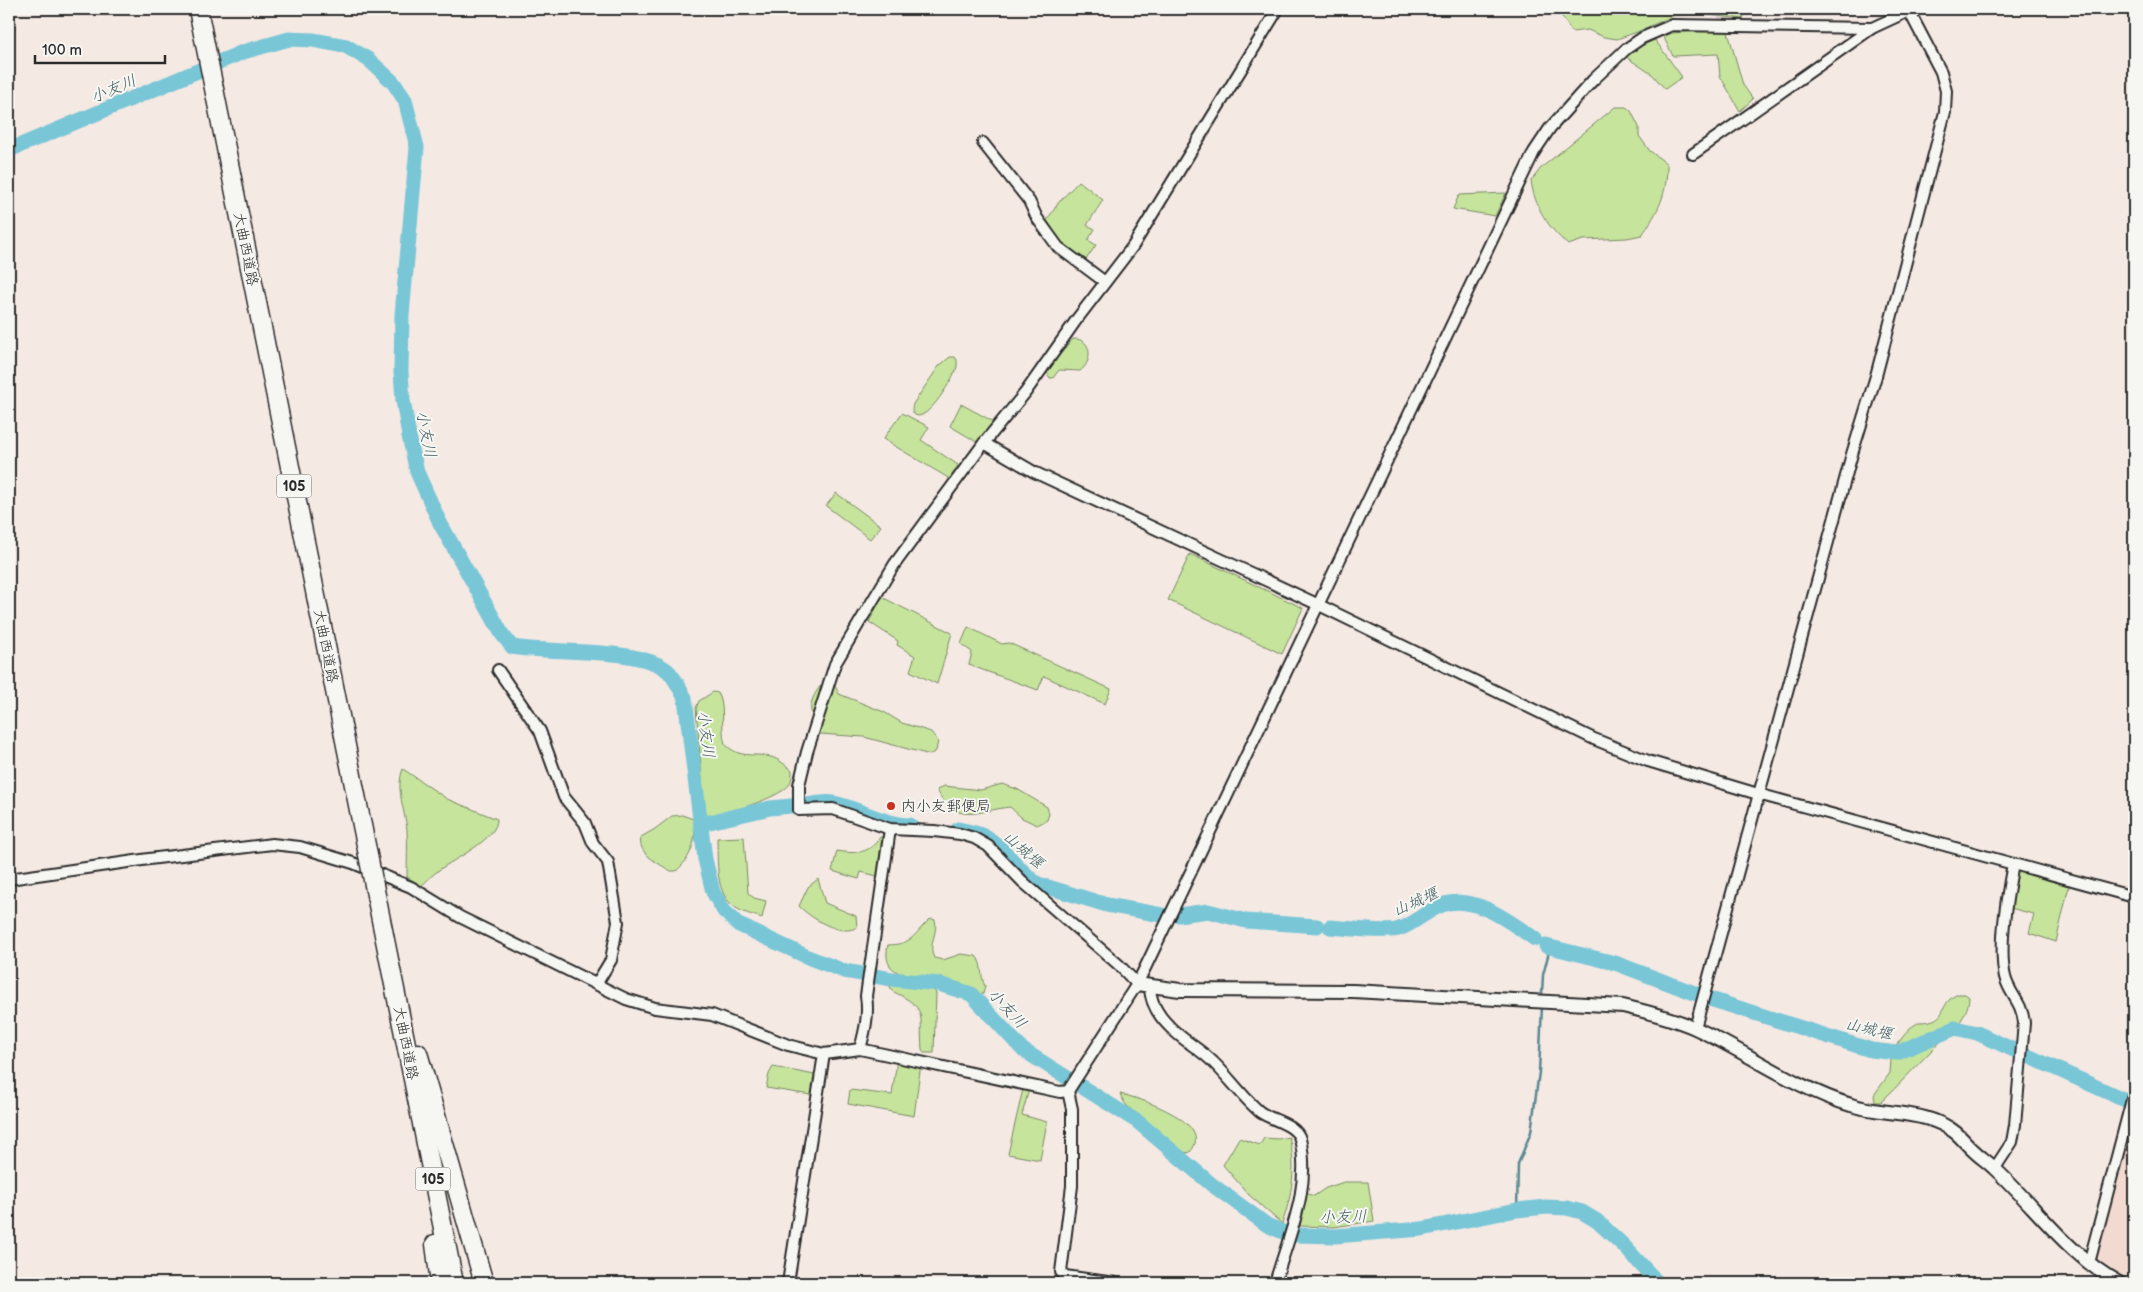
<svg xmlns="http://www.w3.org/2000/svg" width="2143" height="1292" font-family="'Balsamiq Sans','Klee One',sans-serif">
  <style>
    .built { fill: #f3dad1 }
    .green { fill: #c6e49c; stroke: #788864 }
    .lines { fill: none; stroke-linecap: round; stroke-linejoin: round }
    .stream { stroke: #5a8892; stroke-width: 2.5 }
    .river { stroke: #79c6d7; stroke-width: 15 }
    .minor-casing { stroke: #2b2b2b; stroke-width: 14 }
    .tertiary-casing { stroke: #2b2b2b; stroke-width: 16 }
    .motorway-casing { stroke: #2b2b2b; stroke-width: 21 }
    .minor { stroke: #f6f6f2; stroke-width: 10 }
    .tertiary { stroke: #f6f6f2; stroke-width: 12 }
    .motorway { stroke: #f6f6f2; stroke-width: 18 }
    .motorway-bridge-casing { stroke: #2b2b2b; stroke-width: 21; stroke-linecap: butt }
    .motorway-bridge { stroke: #f6f6f2; stroke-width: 18 }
    .poi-dot { fill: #c8321e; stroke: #f6f6f2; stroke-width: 2 }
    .labels { text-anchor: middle; stroke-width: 4; stroke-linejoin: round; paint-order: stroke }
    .shield { fill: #f6f6f2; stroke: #686867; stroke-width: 1 }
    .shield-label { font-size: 14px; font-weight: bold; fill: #2b2b2b }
    .street-label { font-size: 15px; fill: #2b2b2b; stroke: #f6f6f2 }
    .poi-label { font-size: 15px; fill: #2b2b2b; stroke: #f6f6f2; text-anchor: start }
    .water-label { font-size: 16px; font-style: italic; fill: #425a5f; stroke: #f6f6f2 }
  </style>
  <rect width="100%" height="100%" fill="#f5e9e3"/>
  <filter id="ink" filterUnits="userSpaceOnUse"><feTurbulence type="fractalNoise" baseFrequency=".02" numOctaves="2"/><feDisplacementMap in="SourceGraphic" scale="10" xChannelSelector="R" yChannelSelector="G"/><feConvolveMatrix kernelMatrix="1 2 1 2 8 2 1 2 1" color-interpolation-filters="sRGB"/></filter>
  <g filter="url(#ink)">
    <path class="built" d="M2129,1140H2134V1282L2122,1278L2096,1258Z"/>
    <g class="green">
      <path d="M1557,9H1731L1745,12L1743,19L1699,14L1675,15L1637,32L1617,39L1604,37L1588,30L1572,32Z"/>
      <path d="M1697,31L1728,32L1743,85L1753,99L1740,111L1720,76L1718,54L1673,56L1663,36L1672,33Z"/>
      <path d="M1655,40L1682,77L1665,89L1653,75L1626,57L1638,47Z"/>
      <path d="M1615,107H1626L1631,111L1639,127V136L1650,151L1667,164C1667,195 1659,210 1642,235L1627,238L1583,240L1568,245C1548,227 1535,208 1531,181L1541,168Z"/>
      <path d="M1079,181L1103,200L1087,225L1095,229L1088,240L1096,245L1085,261L1060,241L1047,220L1059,202Z"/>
      <path d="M1506,193L1495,216L1453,209L1459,195Z"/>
      <path d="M1073,339C1093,338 1093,362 1080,371L1059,370L1053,378H1050L1047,373L1049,368Z"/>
      <path d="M950,357H955L957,360V367C954,377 927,423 915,415C911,412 912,409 913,404L939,366Z"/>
      <path d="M961,404L994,422L977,442L950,426Z"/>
      <path d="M902,413L929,427L921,440L958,465L950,479L883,439Z"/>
      <path d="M836,493L881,526L870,539L826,506Z"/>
      <path d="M1190,554L1303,608L1282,654L1168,600Z"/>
      <path d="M882,597L952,633L937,684L910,671L915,656L897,645L898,641L869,622Z"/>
      <path d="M968,627L1002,644L1009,643L1111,689L1105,704L1044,676L1038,690L969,665L972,652L961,644Z"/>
      <path d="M826,683L835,686L839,694L884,712L902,723L931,732L938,741L936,751L930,755L864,737L820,734C809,713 806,705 821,685Z"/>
      <path d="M713,692L718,693C726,705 720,728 725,744C741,760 752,752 771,757C779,759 785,765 792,770C792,775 792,781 789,785C780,798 726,813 710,818L705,814L696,708L699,701Z"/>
      <path d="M403,769L447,799L497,819C498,839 454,859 439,870C432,875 427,881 421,886L407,877C407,861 408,846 407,830C405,810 395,789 403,769Z"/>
      <path d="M1002,784L1017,789L1047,807L1049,814L1047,820L1037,825L1022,818L1010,807C980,810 955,827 937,790L944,786L981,790Z"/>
      <path d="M682,815L693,819C698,838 691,859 676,871H671C658,863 637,854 641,837L655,829L672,816Z"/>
      <path d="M744,837L748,893L754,898L766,901L762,918C754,915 743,913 736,908C714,894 718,861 717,838Z"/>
      <path d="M880,837H882L877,876L861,872L859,879L832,871L837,851C855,854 870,854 880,837Z"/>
      <path d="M2017,871L2069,886L2056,942L2029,933L2034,914L2010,908Z"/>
      <path d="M818,879L825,903L856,916L857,927C842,938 809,917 799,906L808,887Z"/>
      <path d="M932,919L935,920C939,932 927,945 934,958L943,960L961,954L976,956C983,963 980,977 985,986L983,994L977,995C959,965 876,996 888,945C913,944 912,936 929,920Z"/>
      <path d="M903,983L932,988L936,993L934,1053H924L922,1049C919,1013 929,1009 892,991L889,984Z"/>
      <path d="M1958,994H1965L1969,997C1968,1021 1948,1034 1933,1049C1915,1067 1899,1085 1881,1102H1875L1874,1095L1890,1073L1891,1060L1898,1043L1910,1028L1919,1022C1951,1022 1936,1004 1958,994Z"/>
      <path d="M897,1060L921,1063L914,1116L848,1104L850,1090L892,1095Z"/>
      <path d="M773,1067L815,1075L811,1095L766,1088L769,1074Z"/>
      <path d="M1023,1089H1029L1022,1115L1047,1122L1040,1160L1008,1154Z"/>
      <path d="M1120,1094C1141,1098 1218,1124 1189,1153L1183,1152L1128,1107L1124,1102Z"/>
      <path d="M1289,1137C1297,1167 1292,1195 1282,1224L1249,1195L1223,1165L1239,1138L1260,1145L1264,1138L1278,1139Z"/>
      <path d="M1344,1182H1368L1374,1221L1334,1227L1300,1226L1306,1193L1314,1196L1326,1188Z"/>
    </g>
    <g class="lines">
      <g class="stream">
        <path d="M1542,994L1543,975L1550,948"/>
        <path d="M1517,1210L1518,1164L1531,1132L1539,1072L1542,1006"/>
      </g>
      <g class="river">
        <path d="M9,150L243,52L289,39L313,40L346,46L369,60L393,82L405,100L417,147L402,315L401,372L403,400L409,436L417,472L440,523L502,634L512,647C550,654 643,646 669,672C676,680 680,689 685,698L705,859L713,892L724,911L739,925L810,958L844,971L892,979L939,984L971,994L1023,1050L1138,1122L1211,1184L1267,1225L1285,1233L1295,1235L1335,1236L1422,1229L1517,1210L1546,1207L1567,1208L1582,1212L1597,1221L1623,1245L1658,1283"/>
        <path d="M806,805C814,804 825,801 834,803C860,809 883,824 910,825"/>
        <path d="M701,824L770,808L791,806"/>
        <path d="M958,829C965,831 974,832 981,835C1004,845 1018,871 1038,884L1107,905L1162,915"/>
        <path d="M1179,915L1208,911L1246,921L1317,926"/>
        <path d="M1330,927C1342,928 1390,933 1399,929C1414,924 1426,911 1442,905C1474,893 1510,922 1535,939"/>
        <path d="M1546,946L1615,963L1697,994"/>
        <path d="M1710,999L1871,1050L1897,1053L1955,1028L1977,1033L2016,1051"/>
        <path d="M2026,1055L2125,1100"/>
      </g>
      <defs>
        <g id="minor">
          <path d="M983,143L1029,201L1037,218L1058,247L1105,282"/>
          <path d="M1693,154L1872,28L1913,9"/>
          <path d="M984,443L1034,472L1319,605L1594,739L1648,761L1758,794L2134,897"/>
          <path d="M498,670L540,731L564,797L585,823L593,843L608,862L618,922L611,960L597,983"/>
          <path d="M9,879L149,859L272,844L300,847L353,863L411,887L460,917L626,999L655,1008L712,1015L788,1045L824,1054L860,1049L1060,1092L1068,1091L1137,984L1145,968C1276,697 1403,423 1534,152L1550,128L1593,80L1626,49L1642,38L1672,25L1872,28"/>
          <path d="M1137,984L1119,965L1023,882L988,846L974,838L960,834L934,831L890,829L833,809L799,810V785L807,752L835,664L861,620L894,565L984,443L1025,393L1077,319L1133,246L1278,9"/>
          <path d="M1150,986C1150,1001 1158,1015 1169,1026C1182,1040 1200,1049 1213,1062C1229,1077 1243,1098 1260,1112C1271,1120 1296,1124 1300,1139C1312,1188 1288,1237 1275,1283"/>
          <path d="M1695,1028L1852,454L1876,376L1945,112L1946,91L1941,72L1908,9"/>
          <path d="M860,1049C865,1031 869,1014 866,996L890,829"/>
          <path d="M1068,1091L1072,1109V1186L1061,1272L1065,1276L1115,1283"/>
          <path d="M1995,1168L2012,1142L2015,1125L2024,1023C2022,1001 2010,996 2005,977C1998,946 2007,895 2013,864"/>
          <path d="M2089,1263L2134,1092"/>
          <path d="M788,1283L824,1054"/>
        </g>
        <path id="tertiary" d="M1137,984L1180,990L1353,991L1623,1006C1648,1012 1672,1018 1695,1028C1747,1052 1795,1088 1851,1105C1884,1116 1927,1109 1956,1133C1962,1138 1968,1146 1974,1151C1980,1157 1988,1162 1994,1168C2036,1207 2068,1255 2119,1283"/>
        <g id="motorway">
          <path d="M198,9L367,850"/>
          <path d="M375,890L454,1283"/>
          <path d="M418,1053L484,1283"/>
          <path d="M435,1244L440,1283"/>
        </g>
      </defs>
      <use href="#minor" class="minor-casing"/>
      <use href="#tertiary" class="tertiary-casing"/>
      <use href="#motorway" class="motorway-casing"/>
      <use href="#minor" class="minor"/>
      <use href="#tertiary" class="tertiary"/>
      <use href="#motorway" class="motorway"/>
      <defs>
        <path id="motorway-bridge" d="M367,850L375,890"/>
      </defs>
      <use href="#motorway-bridge" class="motorway-bridge-casing"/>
      <use href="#motorway-bridge" class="motorway-bridge"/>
    </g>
  </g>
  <circle class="poi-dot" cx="891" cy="806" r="5"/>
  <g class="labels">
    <g class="shield">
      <rect x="276.5" y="474.5" width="35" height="23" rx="4"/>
      <rect x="415.5" y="1167.5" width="35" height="23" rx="4"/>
    </g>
    <g class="shield-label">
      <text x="294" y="491">105</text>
      <text x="433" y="1184">105</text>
    </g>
    <g class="street-label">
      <text transform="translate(246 249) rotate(79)" y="5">大曲西道路</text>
      <text transform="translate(326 646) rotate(79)" y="5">大曲西道路</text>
      <text transform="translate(406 1043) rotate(79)" y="5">大曲西道路</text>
    </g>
    <g class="poi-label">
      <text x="901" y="811">内小友郵便局</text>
    </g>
    <g class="water-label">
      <text transform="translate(113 88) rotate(-23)" y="6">小友川</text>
      <text transform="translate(427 434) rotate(79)" y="6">小友川</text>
      <text transform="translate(707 734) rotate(83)" y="6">小友川</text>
      <text transform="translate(1024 849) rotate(41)" y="6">山城堰</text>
      <text transform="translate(1415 901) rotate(-24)" y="6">山城堰</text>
      <text transform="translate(1008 1008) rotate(47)" y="6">小友川</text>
      <text transform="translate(1869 1028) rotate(13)" y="6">山城堰</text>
      <text transform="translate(1343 1216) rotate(-2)" y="6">小友川</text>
    </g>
  </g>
  <rect width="2143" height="1292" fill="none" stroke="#f6f6f2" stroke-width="30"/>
  <rect x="15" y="15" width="2113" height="1262" fill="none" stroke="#2b2b2b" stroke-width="2" filter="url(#ink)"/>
  <path d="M35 55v8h130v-8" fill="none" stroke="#2b2b2b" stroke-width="2.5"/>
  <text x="42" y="55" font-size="15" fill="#2b2b2b" stroke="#f6f6f2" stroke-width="4" paint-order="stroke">100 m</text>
</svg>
